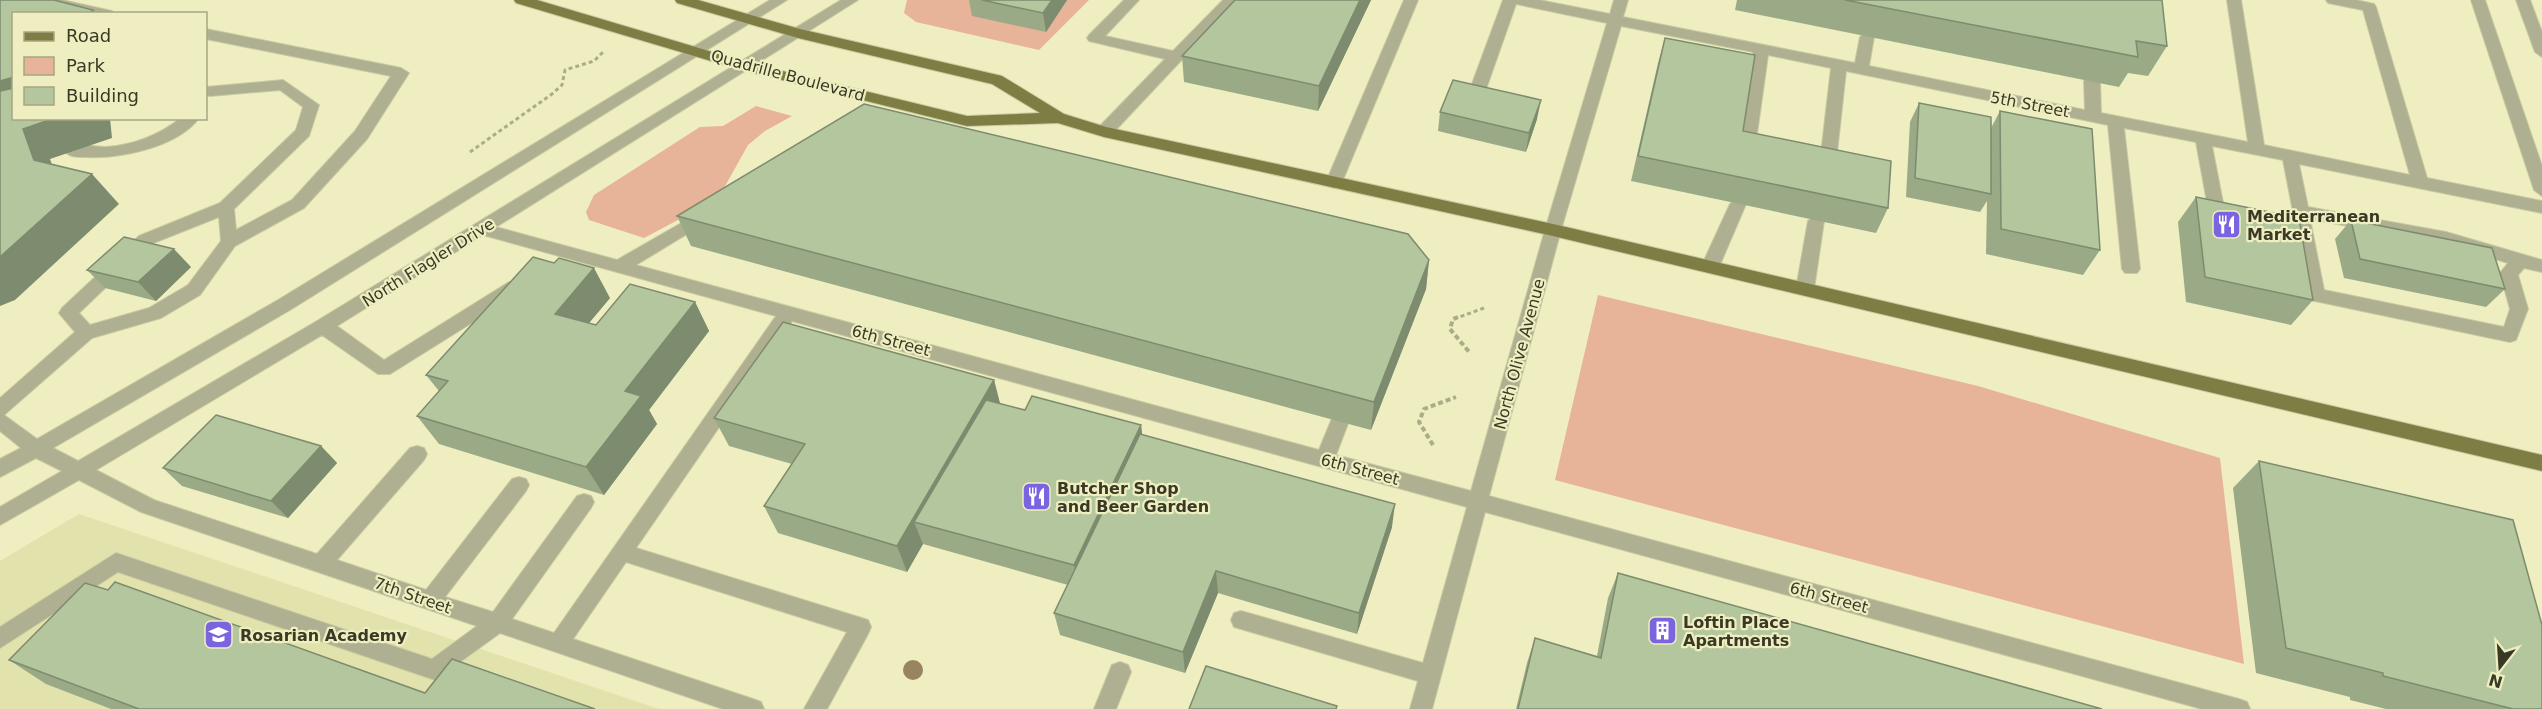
<svg xmlns="http://www.w3.org/2000/svg" width="2542" height="709" font-family="'DejaVu Sans',sans-serif">
  <style>
    .built { fill: #e2e2ac }
    .green { fill: #e7b399 }
    .lines { fill: none; stroke-linecap: round; stroke-linejoin: round }
    .minor-casing { stroke: #cacaa1; stroke-width: 2 }
    .major-casing { stroke: #cacaa1; stroke-width: 2 }
    .path-far1 { stroke: #acac88; stroke-width: 3; stroke-dasharray: 4 3; stroke-linecap: butt }
    .path { stroke: #acac88; stroke-width: 4; stroke-dasharray: 5 3; stroke-linecap: butt }
    .minor { fill: #afaf91; fill-rule: evenodd }
    .major { fill: #7e7d43; fill-rule: evenodd }
    .tree { fill: #9a8360 }
    .wall { fill: #9aaa87 }
    .shaded-wall { fill: #7d8b6e }
    .building { fill: #b3c69d; stroke: #7d8b6e; stroke-width: 1.5 }
    .labels { text-anchor: middle; stroke-width: 4.5; stroke-linejoin: round; paint-order: stroke }
    .street-label { font-size: 16px; fill: #393926; stroke: #eeeec0 }
    .poi-label { font-size: 16px; font-weight: bold; fill: #393926; stroke: #eeeec0; text-anchor: start }
  </style>
  <rect width="100%" height="100%" fill="#eeeec0"/>
  <path class="built" d="M79,514L659,709H0V561Z"/>
  <g class="green">
    <path d="M907,0H1089L1039,50L916,22L904,13Z"/>
    <path d="M756,106L792,116L765,131L748,145L724,188L708,204L644,238L589,220L586,212L594,195L700,127L723,126Z"/>
    <path d="M1598,295L1978,386L2220,458L2244,664L1555,480Z"/>
  </g>
  <g class="lines">
    <defs>
      <g id="minor">
        <path d="M34,0H62L112,11L114,14H84L36,3Z"/>
        <path d="M770,0H787L290,310L53,448L78,461L317,321L841,0H858L496,227L617,260L704,210L710,212L712,216L710,220L636,265L1319,450L1333,416L1340,413L1347,416L1349,421L1336,455L1471,491L1545,230L1607,23L1516,4L1485,92L1477,97L1472,96L1469,92L1503,0H1539L1610,14L1614,0H1628L1623,17L1855,63L1860,37L1867,32L1874,37L1869,66L2085,110L2084,81L2092,76L2100,81L2101,113L2248,142L2227,0H2241L2264,145L2410,175L2363,10L2328,3L2326,0H2356L2374,4L2376,7L2427,178L2542,201V213L2299,164L2308,207L2446,232L2542,260V272L2524,268L2518,275L2528,309L2516,340L2510,342L2310,300L2283,160L2212,146L2225,213L2217,219L2209,213L2196,142L2124,128L2140,269L2137,273H2125L2122,269L2108,125L1846,71L1835,171L1827,177L1819,171L1831,68L1768,55L1754,155L1746,160L1738,155L1753,52L1621,26L1561,230L1489,496L2239,699L2247,702L2250,709H2202L1485,512L1432,709H1410L1418,681L1241,629L1234,627L1231,620L1234,613L1241,611L1423,663L1467,507L792,321L636,548L868,620L871,627L868,634L827,709H804L847,632L626,562L573,639L753,699L761,702L764,709H723L500,633L435,680L118,572L0,648V627L116,553L432,659L477,626L141,512L79,480L0,525V507L62,471L36,458L0,477V459L21,448L0,431V398L75,332L59,313L62,308L139,236L220,203L296,130L303,107L280,90L210,96L206,95V87L283,80L319,105L309,136L234,209L236,230L292,200L355,131L391,76L206,39V29L401,68L409,73L367,139L304,208L235,246L200,295L161,318L92,338L4,415L37,439L278,300ZM219,217L221,241L188,285L149,308L90,325L79,313L151,244ZM2310,219L2446,244L2508,263L2500,273L2510,309L2504,327L2324,290ZM483,235L776,316L554,633L512,619L591,508L594,502L591,496L584,494L577,496L493,612L445,597L526,491L529,485L526,479L519,477L512,479L426,590L337,560L424,460L427,454L424,448L417,446L410,448L317,554L154,500L96,470L322,335L378,374H390L521,292L524,287L521,282H509L384,360L337,326Z"/>
        <path d="M1124,0H1139L1105,36L1173,51L1223,0H1238L1110,136L1104,137L1096,132L1098,128L1165,59L1089,41L1087,38L1089,35Z"/>
        <path d="M1404,0H1418L1342,182L1334,188L1328,186L1326,182Z"/>
        <path d="M2471,0H2485L2542,166V196L2534,190Z"/>
        <path d="M2516,0H2530L2542,32V57L2535,52Z"/>
        <path d="M181,118H199C178,147 120,159 86,157C78,157 70,158 65,151C72,141 94,147 106,147C134,145 159,135 181,118Z"/>
        <path d="M1738,198L1746,204L1719,267L1716,271H1704L1701,267L1730,204Z"/>
        <path d="M1816,215L1824,221L1814,289L1811,294H1799L1796,289L1808,221Z"/>
        <path d="M1120,662L1128,665L1131,672L1116,709H1094L1112,665Z"/>
      </g>
      <path id="major" d="M514,0H537L746,62L967,116L1040,113L992,84L798,38L677,3L675,0H698L800,29L1002,76L1064,114L1106,127L1553,224L2542,455V471L1553,236L1104,137L1058,123L967,126L738,69L516,3Z"/>
    </defs>
    <use href="#minor" class="minor-casing"/>
    <use href="#major" class="major-casing"/>
    <g class="path-far1">
      <path d="M470,152L552,94L562,85L565,70L594,61L603,52"/>
      <path d="M1454,319L1484,308"/>
    </g>
    <g class="path">
      <path d="M1458,317L1453,319L1450,329L1470,353"/>
      <path d="M1433,445L1419,422L1424,409L1456,397"/>
    </g>
    <use href="#minor" class="minor"/>
    <use href="#major" class="major"/>
  </g>
  <circle class="tree" cx="913" cy="670" r="10"/>
  <g class="wall">
    <path d="M969,0H1067L1046,32L972,16Z"/>
    <path d="M1371,0L1318,111L1184,82L1182,56Z"/>
    <path d="M1737,0H2162L2167,46L2148,76L2128,73L2119,87L1735,10Z"/>
    <path d="M1665,38L1743,131L1888,208L1876,233L1631,181L1658,63Z"/>
    <path d="M1919,103L1991,128L2000,111L2100,250L2083,275L1986,254L1987,201L1980,212L1906,197L1910,122Z"/>
    <path d="M1440,112L1537,119L1526,152L1438,131Z"/>
    <path d="M2196,197L2313,300L2291,325L2186,302L2178,222Z"/>
    <path d="M677,216L1429,260L1426,289L1371,430L691,246Z"/>
    <path d="M2351,220L2505,289L2486,307L2344,278L2335,239Z"/>
    <path d="M191,267L156,301L105,288L87,270Z"/>
    <path d="M610,298L589,323L596,325L695,302L709,331L649,410L657,424L604,495L439,444L417,416L439,391L426,375Z"/>
    <path d="M994,380L1000,403L1025,410L1141,425L1142,435L1392,527L1357,634L1218,593L1185,673L1060,635L1054,613L1068,585L923,544L907,572L778,533L764,506L792,464L729,446L714,418Z"/>
    <path d="M321,446L337,463L288,518L182,486L163,468Z"/>
    <path d="M2259,461L2542,709H2386L2350,700V697L2256,673L2233,488Z"/>
    <path d="M1618,573L2102,709H1516L1527,663L1535,638L1597,656L1608,598Z"/>
    <path d="M9,660L425,693L595,709H111L46,684Z"/>
  </g>
  <g class="shaded-wall">
    <path d="M1052,0H1067L1046,32L1043,13Z"/>
    <path d="M1360,0H1371L1318,111L1319,86Z"/>
    <path d="M93,10L96,14H88Z"/>
    <path d="M14,77V118L0,108V81Z"/>
    <path d="M1541,100L1537,119L1526,152L1529,133Z"/>
    <path d="M55,118H110L112,138L50,159L61,190L34,160L23,129Z"/>
    <path d="M92,174L119,204L15,300L0,306V257Z"/>
    <path d="M174,249L191,267L156,301L138,282Z"/>
    <path d="M1429,260L1426,289L1371,430L1374,402Z"/>
    <path d="M594,268L610,298L573,342L555,314Z"/>
    <path d="M695,302L709,331L649,410L657,424L604,495L586,467L625,391Z"/>
    <path d="M994,380L1001,408L914,522L923,544L907,572L897,546Z"/>
    <path d="M1141,425L1144,449L1079,588L1074,565Z"/>
    <path d="M321,446L337,463L288,518L271,501Z"/>
    <path d="M1395,504L1392,527L1357,634L1359,613Z"/>
    <path d="M1216,571L1218,593L1185,673L1183,652Z"/>
  </g>
  <g class="building">
    <path d="M0,0H54L93,10L88,14H14V77L0,81Z"/>
    <path d="M982,0H1052L1043,13Z"/>
    <path d="M1235,0H1360L1319,86L1182,56Z"/>
    <path d="M1845,0H2162L2167,46L2136,41L2138,57Z"/>
    <path d="M1665,38L1755,55L1743,131L1891,161L1888,208L1638,156Z"/>
    <path d="M1453,80L1541,100L1529,133L1440,112Z"/>
    <path d="M14,88V118H55L23,129L34,160L92,174L0,257V91Z"/>
    <path d="M1919,103L1991,117V194L1915,178Z"/>
    <path d="M864,104L1408,234L1429,260L1374,402L677,216Z"/>
    <path d="M2000,111L2092,129L2100,250L2001,229Z"/>
    <path d="M2196,197L2299,218L2313,300L2205,277Z"/>
    <path d="M2351,220L2492,248L2505,289L2360,259Z"/>
    <path d="M124,237L174,249L138,282L87,270Z"/>
    <path d="M533,257L554,263L559,258L594,268L555,314L596,325L630,284L695,302L625,391L641,396L586,467L417,416L448,381L426,375Z"/>
    <path d="M783,322L994,380L897,546L764,506L805,444L714,418Z"/>
    <path d="M1032,396L1141,425L1074,565L914,522L986,400L1025,410Z"/>
    <path d="M216,415L321,446L271,501L163,468Z"/>
    <path d="M1140,434L1395,504L1359,613L1216,571L1183,652L1054,613Z"/>
    <path d="M2259,461L2513,520L2542,625V709H2513L2383,676V673L2286,648Z"/>
    <path d="M1618,573L2102,709H1518L1535,638L1601,658Z"/>
    <path d="M115,582L425,693L452,659L595,709H139L9,660L85,583L108,590Z"/>
    <path d="M1206,666L1337,706L1336,709H1189Z"/>
  </g>
  <defs>
    <symbol id="restaurant-square" viewBox="-11 -11 22 22"><rect x="-9" y="-9" width="18" height="18" rx="4" fill="#7a64df" stroke="#eeeec0"/><path d="M-5-6h1v4h1v-4h1v4h1v-4h1v5L-1.5 .5V6h-2V.5L-5-1ZM5-6V6H3V1.5H1.5Q1.5-4 5-6Z" fill="#fff"/></symbol>
    <symbol id="building-square" viewBox="-11 -11 22 22"><rect x="-9" y="-9" width="18" height="18" rx="4" fill="#7a64df" stroke="#eeeec0"/><path d="M-4-6H4V6H1V3H-1V6H-4ZM-2.5-4.3h1.7v1.8h-1.7ZM.8-4.3h1.7v1.8H.8ZM-2.5-1h1.7V.8h-1.7ZM.8-1h1.7V.8H.8Z" fill="#fff"/></symbol>
    <symbol id="school-square" viewBox="-11 -11 22 22"><rect x="-9" y="-9" width="18" height="18" rx="4" fill="#7a64df" stroke="#eeeec0"/><path d="M0-5L7-2L0 1L-7-2ZM-4 1L0 2.5L4 1V4Q0 6-4 4Z" fill="#fff"/></symbol>
  </defs>
  <g fill-rule="evenodd">
    <use href="#restaurant-square" x="2210" y="208" width="33" height="33"/>
    <use href="#restaurant-square" x="1020" y="480" width="33" height="33"/>
    <use href="#building-square" x="1646" y="614" width="33" height="33"/>
    <use href="#school-square" x="202" y="618" width="33" height="33"/>
  </g>
  <g class="labels">
    <g class="street-label">
      <text transform="translate(788 75) rotate(15)" y="6">Quadrille Boulevard</text>
      <text transform="translate(2030 104) rotate(11)" y="6">5th Street</text>
      <text transform="translate(428 262) rotate(-32)" y="6">North Flagler Drive</text>
      <text transform="translate(891 340) rotate(15)" y="6">6th Street</text>
      <text transform="translate(1519 354) rotate(-75)" y="6">North Olive Avenue</text>
      <text transform="translate(1360 469) rotate(15)" y="6">6th Street</text>
      <text transform="translate(413 595) rotate(19)" y="6">7th Street</text>
      <text transform="translate(1829 597) rotate(15)" y="6">6th Street</text>
    </g>
    <g class="poi-label">
      <text x="2247" y="222">Mediterranean<tspan x="2247" dy="18">Market</tspan></text>
      <text x="1057" y="494">Butcher Shop<tspan x="1057" dy="18">and Beer Garden</tspan></text>
      <text x="1683" y="628">Loftin Place<tspan x="1683" dy="18">Apartments</tspan></text>
      <text x="240" y="641">Rosarian Academy</text>
    </g>
  </g>
  <rect x="12" y="12" width="195" height="108" fill="#eeeec0" stroke="#a6a682" stroke-width="1.5"/>
  <rect x="24" y="32" width="30" height="9" fill="#7e7d43" stroke="#a6a682" stroke-width="1.5"/>
  <text x="66" y="42" font-size="18" fill="#393926">Road</text>
  <rect x="24" y="57" width="30" height="18" fill="#e7b399" stroke="#a6a682" stroke-width="1.5"/>
  <text x="66" y="72" font-size="18" fill="#393926">Park</text>
  <rect x="24" y="87" width="30" height="18" fill="#b3c69d" stroke="#a6a682" stroke-width="1.5"/>
  <text x="66" y="102" font-size="18" fill="#393926">Building</text>
  <g transform="translate(2500 667) rotate(197)" stroke="#eeeec0" stroke-width="4.5" paint-order="stroke">
  <path d="M0-4.5L10 22L0 15L-10 22Z" fill="#393926"/>
  <text y="-9" font-size="16" font-weight="bold" text-anchor="middle" fill="#393926">N</text>
  </g>
</svg>
